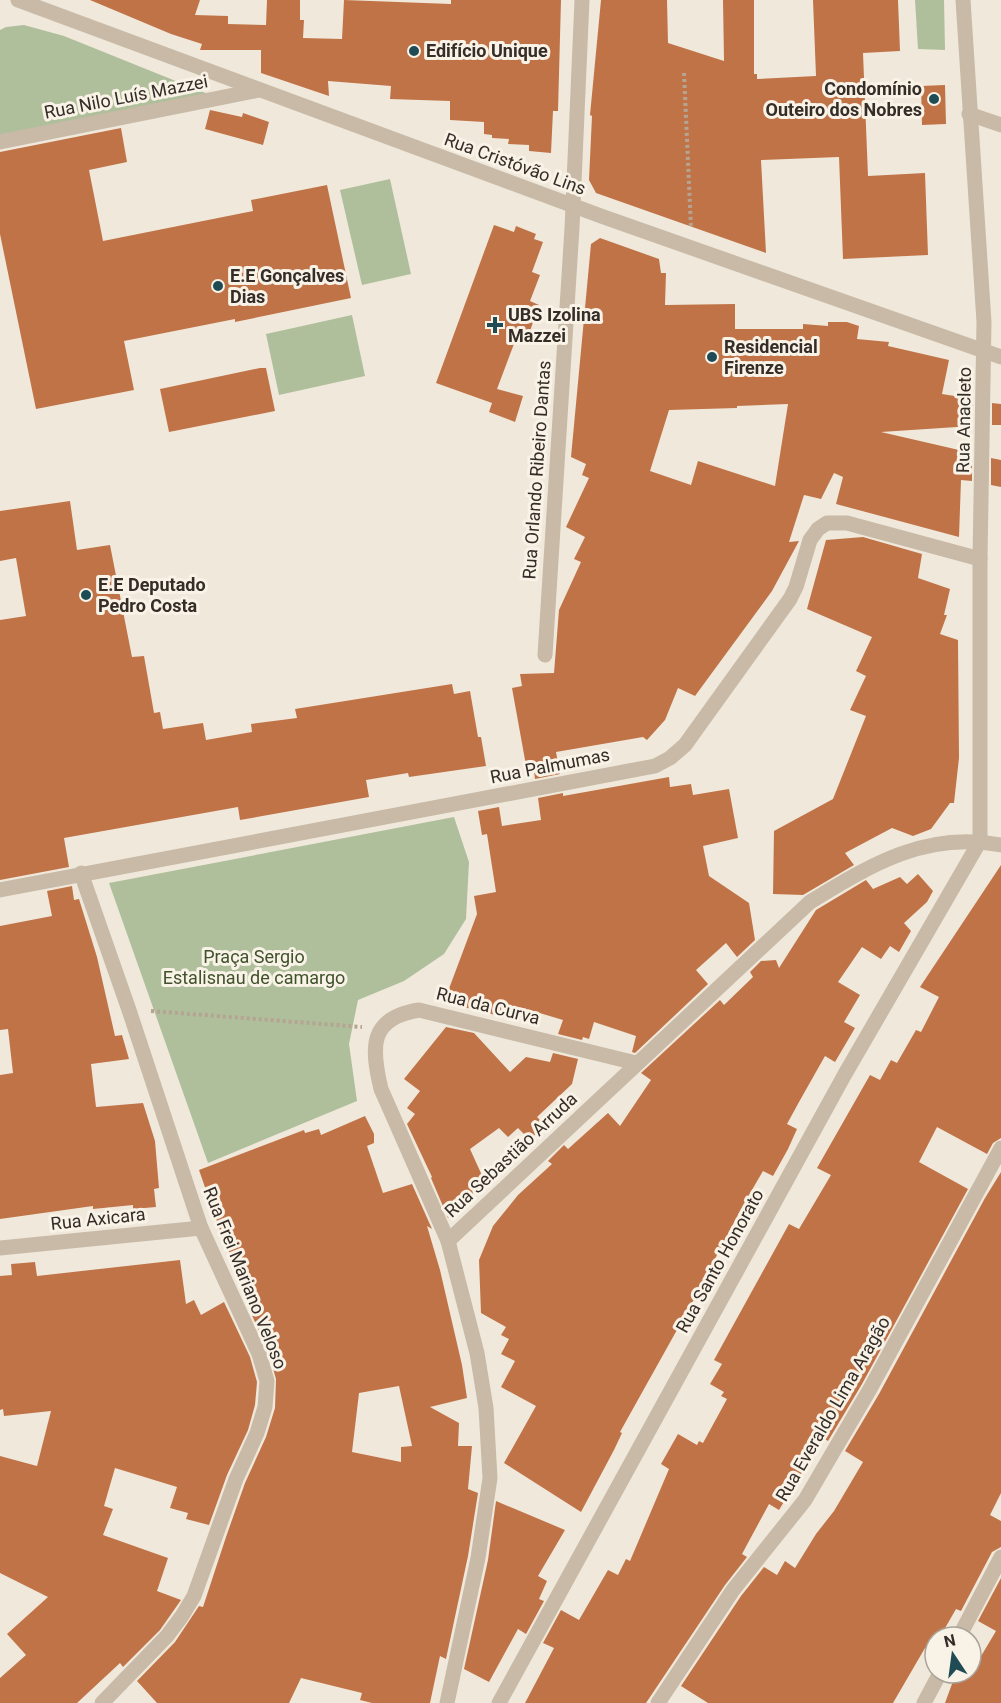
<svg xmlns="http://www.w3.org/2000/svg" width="1001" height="1703" font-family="Roboto,sans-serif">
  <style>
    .green { fill: #afbf9b }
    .building { fill: #c17348; fill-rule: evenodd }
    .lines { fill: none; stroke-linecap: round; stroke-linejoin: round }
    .path { stroke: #b4a491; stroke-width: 4; stroke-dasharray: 3 3; stroke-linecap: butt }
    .minor { stroke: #c8baa7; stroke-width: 15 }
    .poi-dot { fill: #1f4b54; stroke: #f8f2e7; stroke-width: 2 }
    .labels { text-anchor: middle; stroke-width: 6; stroke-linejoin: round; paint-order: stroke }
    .poi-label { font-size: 18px; font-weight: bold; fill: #352d27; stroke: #f8f2e7; text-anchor: start }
    .street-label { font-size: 18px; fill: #352d27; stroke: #f8f2e7 }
    .park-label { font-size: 18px; fill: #40522c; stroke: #f8f2e7 }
  </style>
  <rect width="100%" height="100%" fill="#f0e9db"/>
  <g class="green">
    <path d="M915,0H944L945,50L918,49Z"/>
    <path d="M24,25L64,36L208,94L0,136V30L6,27Z"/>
    <path d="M390,179L411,274L362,285L340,190Z"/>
    <path d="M352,315L365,376L279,395L266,334Z"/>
    <path d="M454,817L469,862L466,919L444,954L404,981L358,1000L349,1044L357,1101L208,1163L109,883Z"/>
  </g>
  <g class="building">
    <path d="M90,0H200L195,15L228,16V24L266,25L267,0H300V20H304L303,38L342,39L344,0L451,4V0H561L558,111H553L551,153L529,151V145L508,144L509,139L492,138V135L484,134V122L450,120V101L390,99L391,86L328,81L329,96L261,73V50H200L202,44L171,34Z"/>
    <path d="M601,0H667L668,43L724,61L723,0H754V74H757V79L816,76L813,0H898L900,51L863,53L868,176L925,173L928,255L843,259L839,157L761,160L766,253L596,193L589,180L592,116L590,115Z"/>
    <path d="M945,85L946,124L922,125L921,86Z"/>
    <path d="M210,110L242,117L243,113L269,122L263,145L205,129Z"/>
    <path d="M121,128L127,162L89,170L103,241L253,211L251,200L327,185L351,298L235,322V319L124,341L134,390L36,409L0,234V152Z"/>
    <path d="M494,225L514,232L516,226L536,234L534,239L543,242L532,272L540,275L530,301L539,305L530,331L520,328L497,389L523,396L515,422L489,412L494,397L492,403L436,383Z"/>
    <path d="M600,238L659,259L661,273H666L665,305L735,304V329H803V324L828,326V322H847L859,326L857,339L889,342L888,346L949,360L942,394L973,399L972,426L881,432L972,453V481L961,480L959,537L836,504L843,477L834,473L821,499L804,495L789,542L799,541L772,591L695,696L678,688L665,720L647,740L643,737L556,752L560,774L535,779L534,770L527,771L512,688L522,686L520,674L554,673L559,610L581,562L574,559L585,537L566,527L589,478L582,475L586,464L571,457L591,244ZM788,404L775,486L698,461L691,485L650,471L669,410L737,408V406Z"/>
    <path d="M260,368H266L275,411L169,432L160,389Z"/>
    <path d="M992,403L1001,404V425H992Z"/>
    <path d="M991,458L1001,460V487L991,485Z"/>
    <path d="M70,501L77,550L110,545L132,657L144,656L154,713L160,712L163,729L203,723L206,740L252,732L251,724L297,718L295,709L452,684L454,694L470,691L478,737H481L486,766L409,777L408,773L366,780L369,797L240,820L238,807L64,838L69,867L0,880V620L26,616L16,558L0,561V511Z"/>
    <path d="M863,537L922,554L918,578L950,589L944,615H947L940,634L958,640L959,758L954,803H950L931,829L913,836L892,828L845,853L854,865L803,895L773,894L774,831L833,799L866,716L850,710L866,676L856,671L872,637L807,609L826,540Z"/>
    <path d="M669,777L670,787L691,784L693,795L729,789L738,838L703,846L709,876L749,903L755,940L737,957L726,943L696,970L708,984L635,1053L632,1052L636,1036L594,1022L589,1039L583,1037L582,1040L558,1034L563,1020L523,1008L519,1021L444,1002L477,914L474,896L496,892L487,834L482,835L478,811L499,807L502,826L541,820L538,798L563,793V796Z"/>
    <path d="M1001,865V1138L993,1143L987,1154L937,1127L919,1162L968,1189L862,1384L828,1441L823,1438L779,1510L769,1504L742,1554L747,1557L725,1585L646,1703H525L554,1648L543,1643L561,1610L579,1620L608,1570L618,1575L626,1559L630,1561L669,1469L661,1464L678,1434L697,1445L699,1441L703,1443L727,1399L721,1396L724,1392L710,1384L722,1364L714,1360L789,1224L799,1229L831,1175L817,1168L870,1075L880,1080L891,1060L897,1063L916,1030L921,1032L939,997L920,987Z"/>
    <path d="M918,874L933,891L927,902L904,923L911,931L899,952L890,946L881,959L862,947L838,982L860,995L844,1022L855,1028L835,1062L825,1056L799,1102L787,1124L797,1129L788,1149L773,1176L763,1171L742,1207L692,1303L620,1432L622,1433L614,1450L581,1512L504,1463L536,1406L501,1387L515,1361L501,1354L509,1339L501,1335L506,1327L481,1313L479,1260L493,1226L518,1195L552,1164L548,1161L564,1145L568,1149L608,1113L620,1126L651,1080L641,1073L720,1000L724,1005L753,977L750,972L761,961L776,960L779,968L816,910L866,880L873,889L900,877L907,884Z"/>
    <path d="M72,886L74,900L79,899L97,957L115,1036L122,1035L129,1059L91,1064L96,1107L143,1103L155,1141L159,1188L154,1189L156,1207L133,1209V1205L93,1209V1206L0,1219V1075L13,1073L8,1029L0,1030V926L52,916L47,891Z"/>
    <path d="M446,1027L474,1033L510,1072L526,1057L550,1062L553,1053L578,1059L572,1084L537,1117L545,1125L530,1140L518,1128L508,1137L499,1128L470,1149L485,1182L448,1218L431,1178L432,1177L407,1124L415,1114L407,1108L420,1091L404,1079Z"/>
    <path d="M365,1116L374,1134V1143L367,1146L383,1193L412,1184L432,1229L427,1226L440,1270L462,1365L467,1398L430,1407L459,1423L458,1446H472L468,1489L478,1493L468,1556L446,1659L440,1656L430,1703H372L360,1700L362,1693L301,1678L289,1703H157L137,1681L175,1642L199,1606L203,1607L226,1537L245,1483L266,1437L275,1408L276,1379L268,1351L242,1293L248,1289L224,1242L199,1170L304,1130L305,1133L319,1129L321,1135ZM399,1386L412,1446L401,1447V1462L352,1452L359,1393Z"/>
    <path d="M1001,1172V1493L990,1515L1001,1521V1547L992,1552L961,1611L956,1609L940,1637H935V1647L932,1653L925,1648L893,1703H708L681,1686L741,1596L764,1567L777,1575L785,1561L795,1568L816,1534L834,1511L863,1462L845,1451L879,1394L985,1198Z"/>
    <path d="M180,1260L186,1304L194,1300L201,1315L224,1302L250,1357L257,1382L255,1405L248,1430L227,1475L209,1525L186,1519L188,1513L170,1508L177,1487L115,1468L104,1506L113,1509L103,1535L168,1558L157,1591L181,1600L160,1630L123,1667L120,1663L77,1703H0V1678L26,1655L7,1634L48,1597L0,1573V1456L37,1466L51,1411L4,1416L3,1409L0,1410V1276L12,1275L11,1264L35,1262L37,1276Z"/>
    <path d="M496,1501L565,1530L538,1576L547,1581L539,1599L544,1601L526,1634L518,1629L489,1682L464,1669L488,1560Z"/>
    <path d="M1001,1578V1703H945L956,1673H971L996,1631L978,1621Z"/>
  </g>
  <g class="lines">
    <g class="path">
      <path d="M684,73L691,228"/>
      <path d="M151,1011L362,1027"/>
    </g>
    <g class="minor">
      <path d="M18,0L601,216L1001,357"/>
      <path d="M969,114L1001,125"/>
      <path d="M0,142L259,90"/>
      <path d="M545,655L572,228L582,0"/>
      <path d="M81,873L129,1010L201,1228L259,1354L267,1381L265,1407L257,1433L236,1479L194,1596L182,1616L167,1636L102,1703"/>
      <path d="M0,890L655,766L670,758L685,745L790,599L796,587L810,540L818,529L827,523H847L980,559"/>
      <path d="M448,1241L810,902C872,864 926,831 1001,845"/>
      <path d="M0,1248L201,1228"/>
      <path d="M959,1637L1001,1557"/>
      <path d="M447,1703L478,1558L490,1478L486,1408L477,1353L448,1241L381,1089C371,1047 369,1018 419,1010L636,1063"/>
      <path d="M499,1703L845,1074L980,841V559L984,322L963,0"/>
      <path d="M658,1703L733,1590L805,1500L870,1389L1001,1148"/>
      <path d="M924,1703L940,1673"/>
    </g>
  </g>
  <g class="poi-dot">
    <circle cx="414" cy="51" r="6"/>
    <circle cx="934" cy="99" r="6"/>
    <circle cx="218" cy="286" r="6"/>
    <path d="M492 316h6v6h6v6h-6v6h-6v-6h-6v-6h6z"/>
    <circle cx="712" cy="357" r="6"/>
    <circle cx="86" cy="595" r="6"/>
  </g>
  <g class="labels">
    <g class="poi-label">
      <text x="426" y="57">Edifício Unique</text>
      <text x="922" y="95" text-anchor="end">Condomínio<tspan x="922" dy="21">Outeiro dos Nobres</tspan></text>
      <text x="230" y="282">E.E Gonçalves<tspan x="230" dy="21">Dias</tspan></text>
      <text x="508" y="321">UBS Izolina<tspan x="508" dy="21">Mazzei</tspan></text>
      <text x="724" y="353">Residencial<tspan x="724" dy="21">Firenze</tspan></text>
      <text x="98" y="591">E.E Deputado<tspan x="98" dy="21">Pedro Costa</tspan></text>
    </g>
    <g class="street-label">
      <text transform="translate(126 97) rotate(-11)" y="6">Rua Nilo Luís Mazzei</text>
      <text transform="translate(515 164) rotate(20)" y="6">Rua Cristóvão Lins</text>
      <text transform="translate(964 420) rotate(-89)" y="6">Rua Anacleto</text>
      <text transform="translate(537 470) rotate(-86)" y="6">Rua Orlando Ribeiro Dantas</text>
      <text transform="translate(550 766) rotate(-11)" y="6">Rua Palmumas</text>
      <text transform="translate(488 1006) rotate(14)" y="6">Rua da Curva</text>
      <text transform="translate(511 1155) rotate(-43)" y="6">Rua Sebastião Arruda</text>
      <text transform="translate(98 1219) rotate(-6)" y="6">Rua Axicara</text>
      <text transform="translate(720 1261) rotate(-61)" y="6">Rua Santo Honorato</text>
      <text transform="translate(245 1278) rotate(68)" y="6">Rua Frei Mariano Veloso</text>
      <text transform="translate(833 1409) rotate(-60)" y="6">Rua Everaldo Lima Aragão</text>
    </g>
    <g class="park-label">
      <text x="254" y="963">Praça Sergio<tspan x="254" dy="21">Estalisnau de camargo</tspan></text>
    </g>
  </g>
  <g transform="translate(953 1655) rotate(347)"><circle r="28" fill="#f8f2e7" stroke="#aaa39a" stroke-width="1.5"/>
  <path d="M0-4.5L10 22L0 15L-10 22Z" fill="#1f4b54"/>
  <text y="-9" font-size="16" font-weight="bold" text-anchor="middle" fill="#352d27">N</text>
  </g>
</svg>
